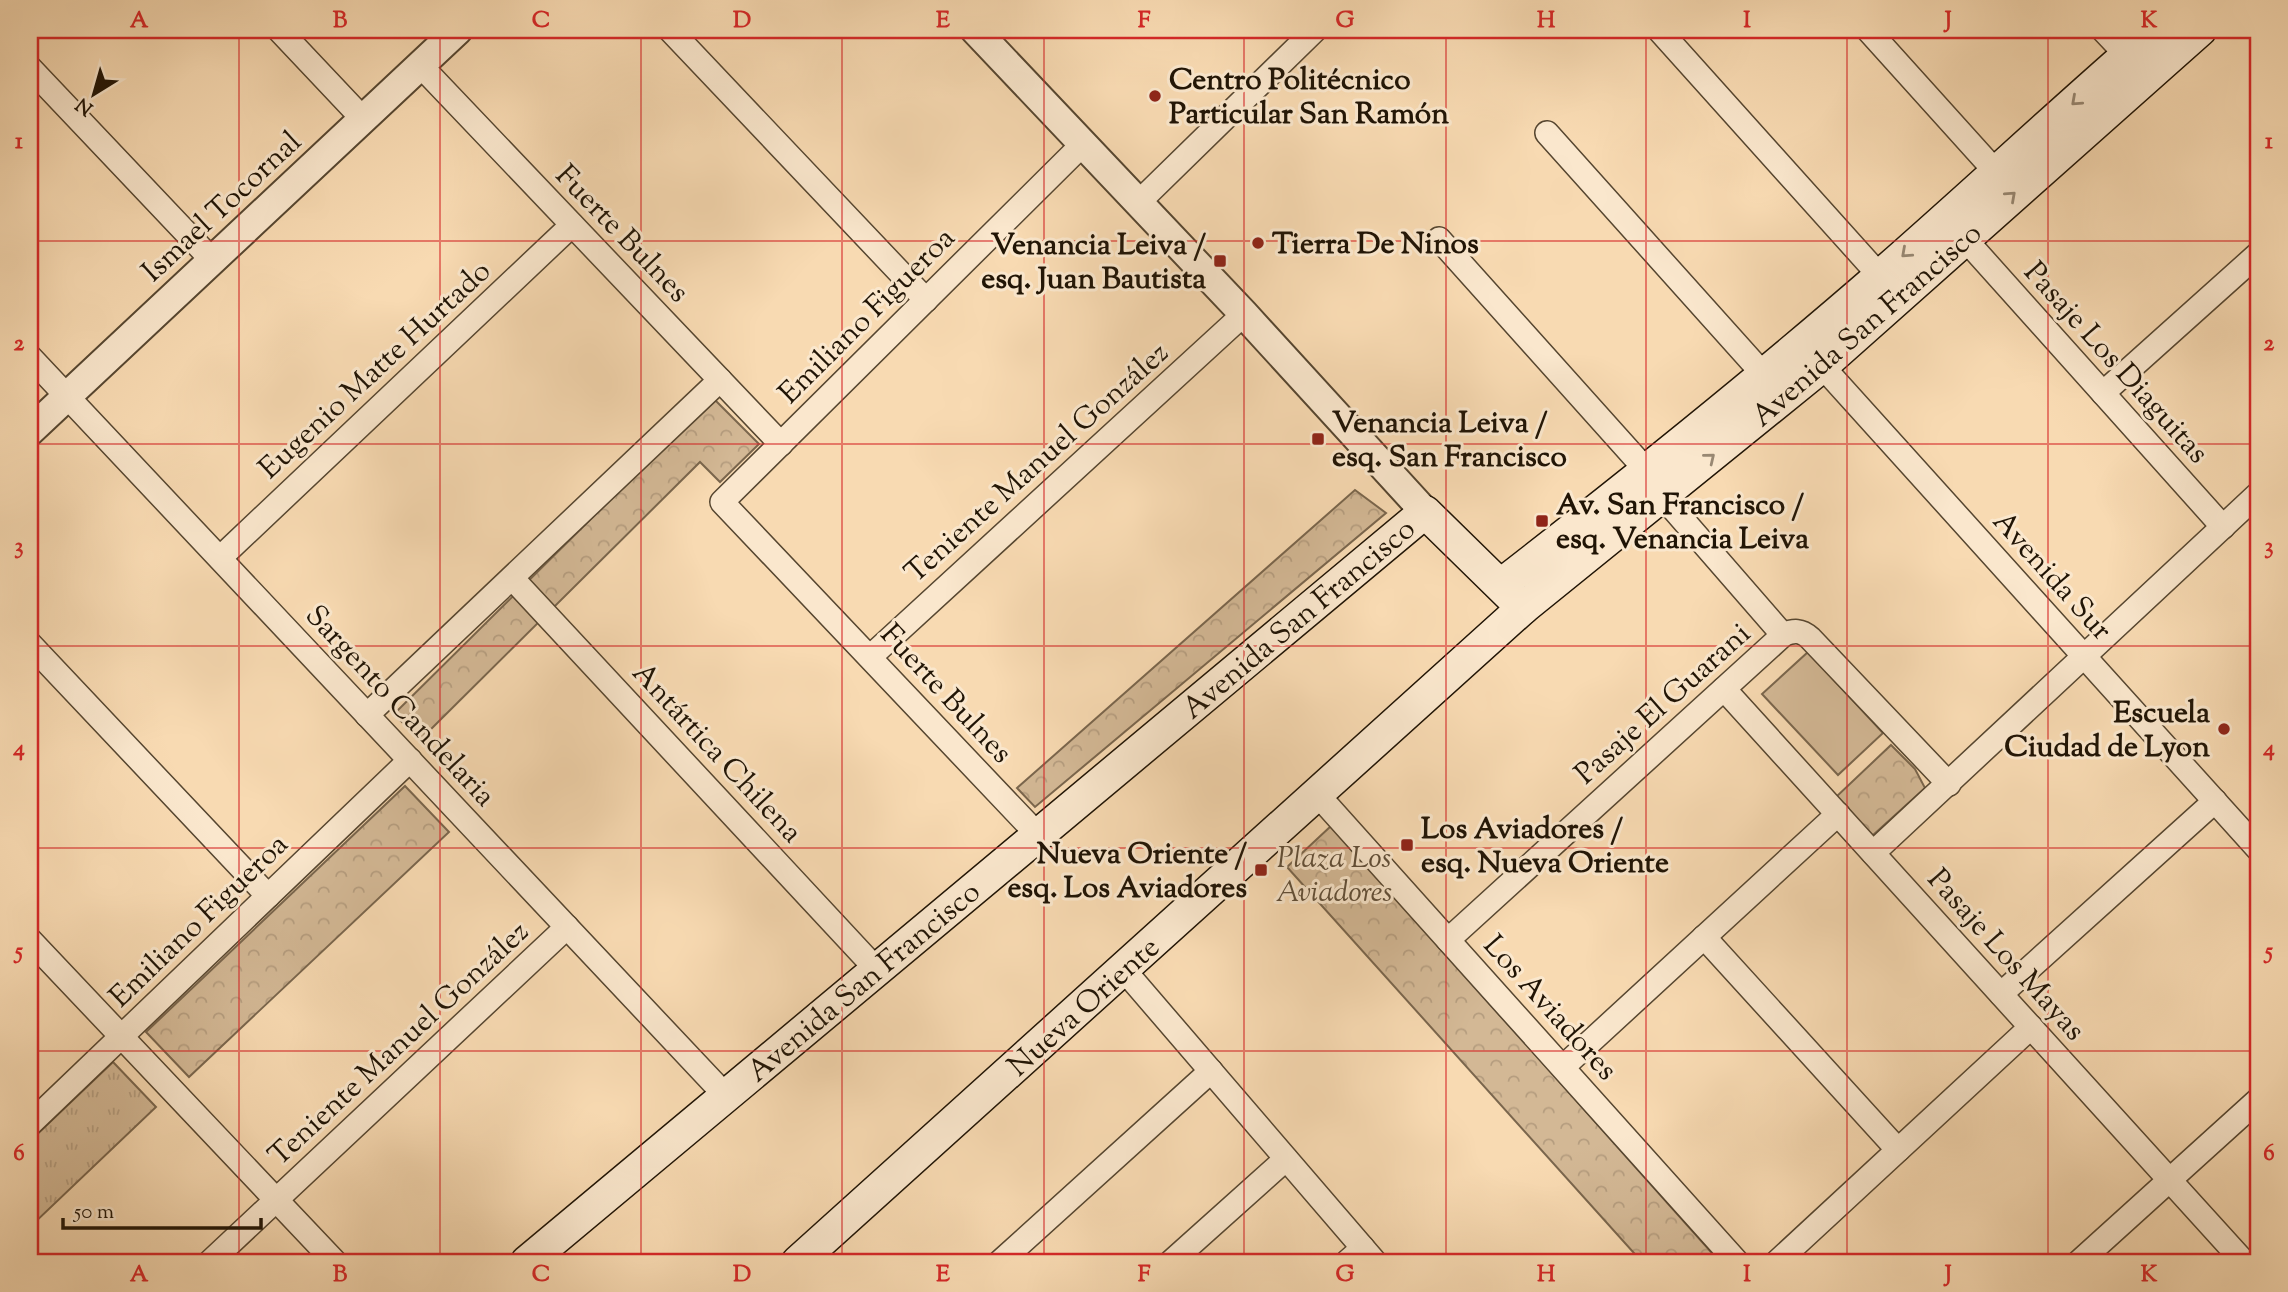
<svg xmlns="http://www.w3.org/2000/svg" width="2288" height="1292" font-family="'Sorts Mill Goudy',serif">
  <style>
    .grass { fill: url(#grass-tufts); stroke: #7a664d; stroke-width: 2 }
    .forest { fill: url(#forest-crowns); stroke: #7a664d; stroke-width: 2 }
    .garden { fill: #d3b895; stroke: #7a664d; stroke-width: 2 }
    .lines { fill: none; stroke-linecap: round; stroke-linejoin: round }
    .minor-casing { stroke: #564630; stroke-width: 26 }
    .tertiary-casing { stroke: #564630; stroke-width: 32 }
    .secondary-casing { stroke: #201405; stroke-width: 35 }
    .minor { stroke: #fae7cd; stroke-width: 23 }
    .tertiary { stroke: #fae7cd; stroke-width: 28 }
    .secondary { stroke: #fae7cd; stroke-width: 32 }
    .oneway { stroke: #988873 }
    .grid { fill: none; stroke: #d62828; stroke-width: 2; stroke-opacity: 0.55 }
    .poi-dot { fill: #8f2418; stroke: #fae7cd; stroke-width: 2.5 }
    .labels { text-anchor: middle; stroke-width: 6; stroke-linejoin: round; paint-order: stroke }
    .poi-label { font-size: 30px; font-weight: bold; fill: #201405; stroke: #fae7cd; text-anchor: start }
    .street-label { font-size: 30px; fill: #201405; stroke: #fae7cd }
    .park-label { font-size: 30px; font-style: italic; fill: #5f4d37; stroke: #fae7cd }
    .neatline { fill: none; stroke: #d62828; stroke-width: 2.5 }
    .grid-label { font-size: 23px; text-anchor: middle; font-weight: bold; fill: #d62828 }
  </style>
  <defs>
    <pattern id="grass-tufts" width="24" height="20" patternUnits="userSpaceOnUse" patternTransform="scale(1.75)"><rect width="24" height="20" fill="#d3b895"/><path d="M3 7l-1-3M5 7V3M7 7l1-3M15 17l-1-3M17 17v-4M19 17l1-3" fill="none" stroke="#b59d7f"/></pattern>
    <pattern id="forest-crowns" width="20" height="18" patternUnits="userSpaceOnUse" patternTransform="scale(1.75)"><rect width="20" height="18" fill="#d3b895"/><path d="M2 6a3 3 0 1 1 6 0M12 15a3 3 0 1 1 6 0" fill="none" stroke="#b59d7f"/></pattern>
  </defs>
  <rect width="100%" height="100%" fill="#f8dab2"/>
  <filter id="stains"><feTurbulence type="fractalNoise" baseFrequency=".00286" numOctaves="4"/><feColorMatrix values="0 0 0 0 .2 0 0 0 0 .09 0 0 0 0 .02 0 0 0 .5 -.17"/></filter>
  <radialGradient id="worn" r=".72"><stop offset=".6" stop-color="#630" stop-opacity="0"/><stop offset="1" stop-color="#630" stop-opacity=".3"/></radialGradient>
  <path class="grass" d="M113,1062L156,1107L30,1227V1141Z"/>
  <g class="forest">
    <path d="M713,398L759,444L720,482L700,462L420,740L394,714Z"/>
    <path d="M1355,490L1386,513L1035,807L1017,788Z"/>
    <path d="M1891,745L1915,769L1925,788L1872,836L1836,797Z"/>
    <path d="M405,786L449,832L189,1077L146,1032Z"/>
    <path d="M1331,826L1720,1262H1642L1287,867Z"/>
  </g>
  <path class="garden" d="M1808,652L1883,733L1838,775L1762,694Z"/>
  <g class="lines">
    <defs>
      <g id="minor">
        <path d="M279,30L363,119"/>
        <path d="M670,30L926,300"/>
        <path d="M1659,30L1880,276"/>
        <path d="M1868,30L1996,172"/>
        <path d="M2103,30L2137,66"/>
        <path d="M420,65L781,444"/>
        <path d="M30,68L212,260"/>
        <path d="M1547,133L1764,375"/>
        <path d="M1139,202L1315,30"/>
        <path d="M1964,238L2223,527"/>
        <path d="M1439,239L1647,471"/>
        <path d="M1813,356L2258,849"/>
        <path d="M30,357L726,1096"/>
        <path d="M2103,393L2258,254"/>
        <path d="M1663,497L1783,635"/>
        <path d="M220,558L572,225"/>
        <path d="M512,578L877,970"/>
        <path d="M30,644L268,896"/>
        <path d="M870,657L1244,314"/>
        <path d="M1724,689L2244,1262"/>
        <path d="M367,715L720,380"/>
        <path d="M1317,794L1737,1262"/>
        <path d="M1038,835L722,502L1083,144"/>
        <path d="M1873,853L2258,494"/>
        <path d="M1704,937L1898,1150"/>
        <path d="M30,940L335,1262"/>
        <path d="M1448,940L1783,635C1794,630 1801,630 1810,638L1949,784"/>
        <path d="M1124,970L1375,1262"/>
        <path d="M2001,994L2215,801"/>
        <path d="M1563,1067L1838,814"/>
        <path d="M30,1124L410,760"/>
        <path d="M210,1262L567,927"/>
        <path d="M1000,1262L1211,1071"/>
        <path d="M1171,1262L1286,1159"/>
        <path d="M1347,1262L1363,1248"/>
        <path d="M1777,1262L2031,1027"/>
        <path d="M2079,1262L2258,1100"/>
      </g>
      <g id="tertiary">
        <path d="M975,30L1244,314L1425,512"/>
        <path d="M30,431L458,30"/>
      </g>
      <g id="secondary">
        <path d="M1501,585C1630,485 1756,384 1879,277C1972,196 2062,111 2156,30"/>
        <path d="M527,1262L1425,512L1523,608"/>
        <path d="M798,1262L1523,608L1822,366L2200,30"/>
      </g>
    </defs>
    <use href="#minor" class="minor-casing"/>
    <use href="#tertiary" class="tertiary-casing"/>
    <use href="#secondary" class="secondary-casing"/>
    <use href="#minor" class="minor"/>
    <use href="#tertiary" class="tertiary"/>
    <use href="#secondary" class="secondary"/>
  </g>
  <defs><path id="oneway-chevron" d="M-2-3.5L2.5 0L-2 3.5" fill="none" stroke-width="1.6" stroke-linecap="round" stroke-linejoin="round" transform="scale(1.75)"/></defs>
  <g class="oneway">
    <use href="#oneway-chevron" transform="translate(2076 101) rotate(138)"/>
    <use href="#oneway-chevron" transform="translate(2011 196) rotate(-42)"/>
    <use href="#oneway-chevron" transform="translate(1906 253) rotate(138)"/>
    <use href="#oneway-chevron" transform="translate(1710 458) rotate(-39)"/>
  </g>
  <path class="grid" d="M239,30V1262M440,30V1262M641,30V1262M842,30V1262M1044,30V1262M1244,30V1262M1446,30V1262M1646,30V1262M1847,30V1262M2048,30V1262M30,241H2258M30,444H2258M30,646H2258M30,848H2258M30,1051H2258"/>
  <g class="poi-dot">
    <circle cx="1155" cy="96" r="7"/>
    <circle cx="1258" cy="243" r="7"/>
    <rect x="1213" y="254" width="14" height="14" rx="3.5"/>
    <rect x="1311" y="432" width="14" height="14" rx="3.5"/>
    <rect x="1535" y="514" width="14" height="14" rx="3.5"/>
    <circle cx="2224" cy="729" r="7"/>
    <rect x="1400" y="838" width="14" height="14" rx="3.5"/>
    <rect x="1254" y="863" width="14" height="14" rx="3.5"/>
  </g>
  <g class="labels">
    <g class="poi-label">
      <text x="1169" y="89">Centro Politécnico<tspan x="1169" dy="34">Particular San Ramón</tspan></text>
      <text x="1272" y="253">Tierra De Ninos</text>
      <text x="1206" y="254" text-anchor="end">Venancia Leiva /<tspan x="1206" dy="34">esq. Juan Bautista</tspan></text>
      <text x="1332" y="432">Venancia Leiva /<tspan x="1332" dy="34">esq. San Francisco</tspan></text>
      <text x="1556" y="514">Av. San Francisco /<tspan x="1556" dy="34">esq. Venancia Leiva</tspan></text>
      <text x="2210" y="722" text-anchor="end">Escuela<tspan x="2210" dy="34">Ciudad de Lyon</tspan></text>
      <text x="1421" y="838">Los Aviadores /<tspan x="1421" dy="34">esq. Nueva Oriente</tspan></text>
      <text x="1247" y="863" text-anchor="end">Nueva Oriente /<tspan x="1247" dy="34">esq. Los Aviadores</tspan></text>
    </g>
    <g class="street-label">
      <text transform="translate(221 206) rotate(-43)" y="10">Ismael Tocornal</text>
      <text transform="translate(623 233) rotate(46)" y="10">Fuerte Bulnes</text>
      <text transform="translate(866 315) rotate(-45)" y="10">Emiliano Figueroa</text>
      <text transform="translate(1866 324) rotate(-41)" y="10">Avenida San Francisco</text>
      <text transform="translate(2117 362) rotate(48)" y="10">Pasaje Los Diaguitas</text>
      <text transform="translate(374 369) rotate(-43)" y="10">Eugenio Matte Hurtado</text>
      <text transform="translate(1036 462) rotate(-42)" y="10">Teniente Manuel González</text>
      <text transform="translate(2053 575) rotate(48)" y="10">Avenida Sur</text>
      <text transform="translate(1298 618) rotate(-40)" y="10">Avenida San Francisco</text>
      <text transform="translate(947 693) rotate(47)" y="10">Fuerte Bulnes</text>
      <text transform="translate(1662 703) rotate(-42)" y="10">Pasaje El Guarani</text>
      <text transform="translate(401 705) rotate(47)" y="10">Sargento Candelaria</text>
      <text transform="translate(718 752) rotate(47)" y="10">Antártica Chilena</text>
      <text transform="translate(198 920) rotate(-44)" y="10">Emiliano Figueroa</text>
      <text transform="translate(2007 954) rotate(48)" y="10">Pasaje Los Mayas</text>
      <text transform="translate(863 981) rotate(-40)" y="10">Avenida San Francisco</text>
      <text transform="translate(1083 1006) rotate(-42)" y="10">Nueva Oriente</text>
      <text transform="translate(1551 1007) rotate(48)" y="10">Los Aviadores</text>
      <text transform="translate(398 1043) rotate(-43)" y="10">Teniente Manuel González</text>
    </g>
    <g class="park-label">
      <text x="1334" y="867">Plaza Los<tspan x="1334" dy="34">Aviadores</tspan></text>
    </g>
  </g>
  <rect width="2288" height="1292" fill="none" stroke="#f8dab2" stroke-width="77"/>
  <g transform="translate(94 94) rotate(217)" stroke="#fae7cd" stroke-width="5" paint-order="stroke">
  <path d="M0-5L12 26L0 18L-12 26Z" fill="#201405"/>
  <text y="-10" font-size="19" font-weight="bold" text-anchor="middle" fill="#201405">N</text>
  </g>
  <path d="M63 1218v10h198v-10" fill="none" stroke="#201405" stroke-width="3.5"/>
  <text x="74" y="1218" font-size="21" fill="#201405" stroke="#fae7cd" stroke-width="5" paint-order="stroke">50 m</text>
  <rect x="38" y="38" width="2212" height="1216" class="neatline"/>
  <g class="grid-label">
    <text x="139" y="27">A</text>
    <text x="340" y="27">B</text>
    <text x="541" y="27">C</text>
    <text x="742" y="27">D</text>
    <text x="943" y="27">E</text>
    <text x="1144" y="27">F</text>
    <text x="1345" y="27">G</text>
    <text x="1546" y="27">H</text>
    <text x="1747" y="27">I</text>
    <text x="1948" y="27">J</text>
    <text x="2149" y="27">K</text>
    <text x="19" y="148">1</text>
    <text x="2269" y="148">1</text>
    <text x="19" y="350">2</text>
    <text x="2269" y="350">2</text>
    <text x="19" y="553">3</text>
    <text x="2269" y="553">3</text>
    <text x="19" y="755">4</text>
    <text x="2269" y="755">4</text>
    <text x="19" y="958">5</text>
    <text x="2269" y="958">5</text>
    <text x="19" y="1160">6</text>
    <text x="2269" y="1160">6</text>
    <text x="139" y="1281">A</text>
    <text x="340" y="1281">B</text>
    <text x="541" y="1281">C</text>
    <text x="742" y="1281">D</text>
    <text x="943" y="1281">E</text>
    <text x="1144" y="1281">F</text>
    <text x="1345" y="1281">G</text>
    <text x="1546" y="1281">H</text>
    <text x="1747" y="1281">I</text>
    <text x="1948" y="1281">J</text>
    <text x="2149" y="1281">K</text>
  </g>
  <rect width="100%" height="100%" filter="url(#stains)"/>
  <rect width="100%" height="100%" fill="url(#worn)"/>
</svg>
